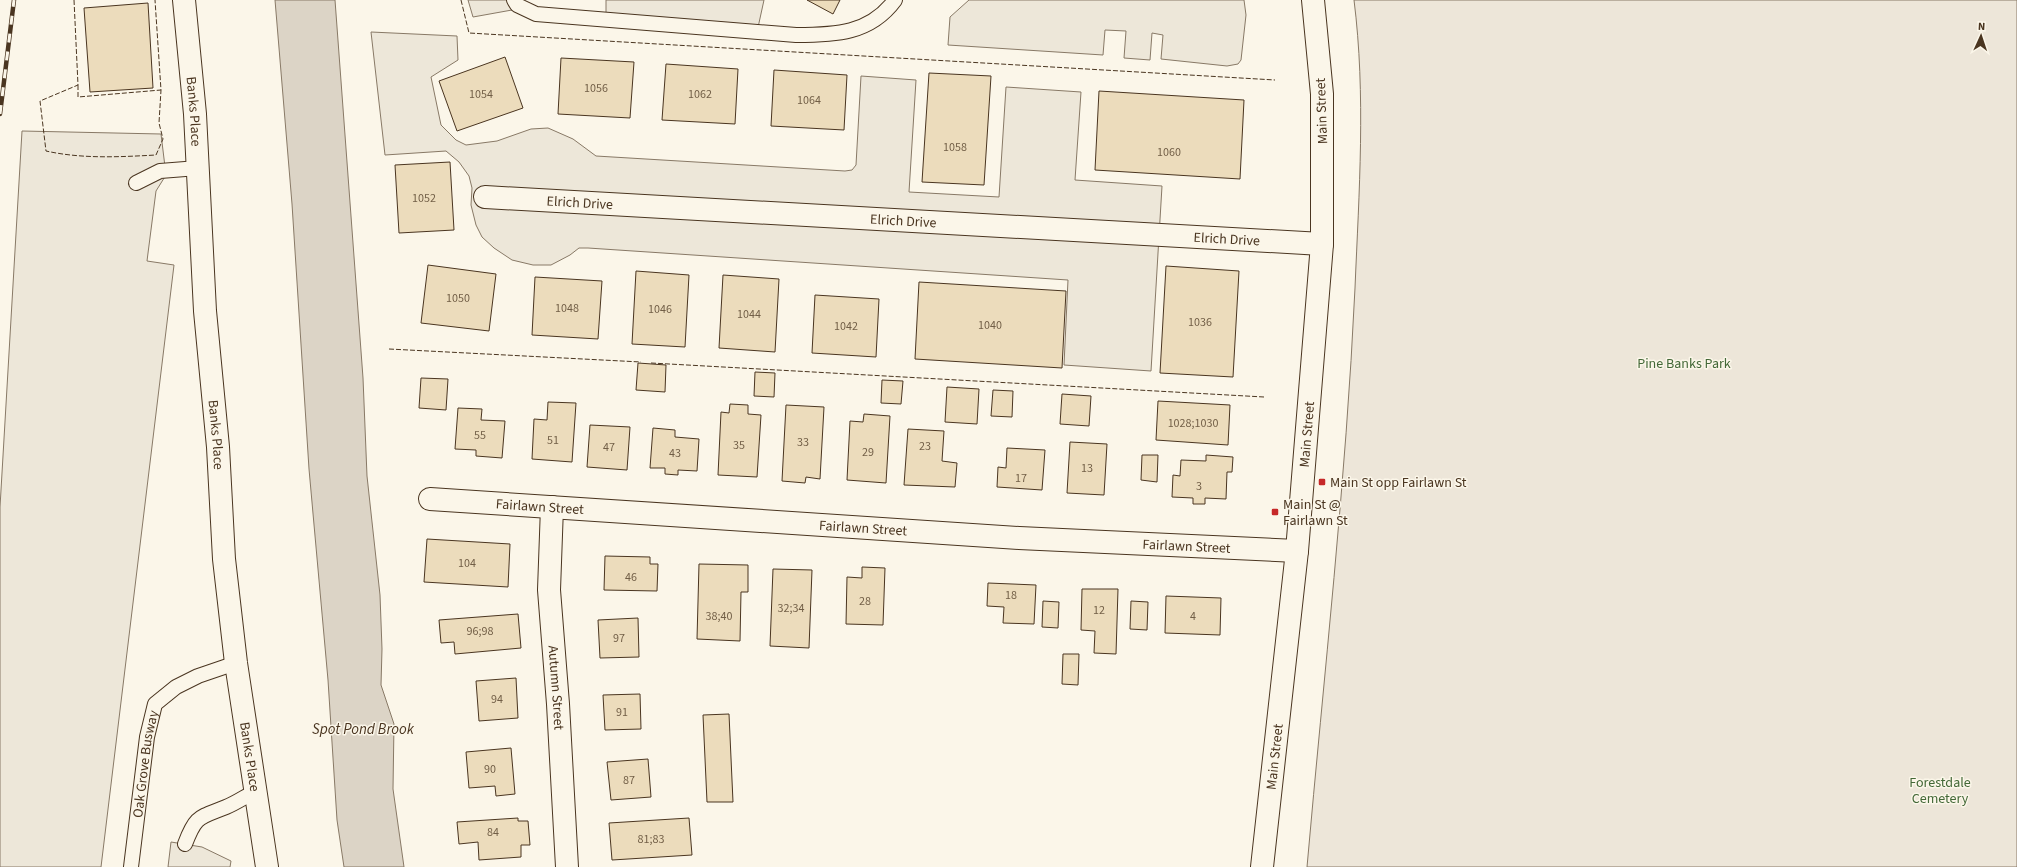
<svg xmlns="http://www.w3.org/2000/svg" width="2017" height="867" font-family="'Source Sans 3',sans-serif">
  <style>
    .green { fill: #ede6d9; stroke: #887966 }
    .parking { fill: #ede7d9; stroke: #887966 }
    .water { fill: #dcd4c6; stroke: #887966 }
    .building { fill: #ecdcbc; stroke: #4a3520 }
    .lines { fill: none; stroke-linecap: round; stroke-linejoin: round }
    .service-casing { stroke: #4a3520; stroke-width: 16 }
    .minor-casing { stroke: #4a3520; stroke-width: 24 }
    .primary-casing { stroke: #4a3520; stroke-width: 24 }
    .service { stroke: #fbf6e9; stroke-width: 14 }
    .minor { stroke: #fbf6e9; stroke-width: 22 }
    .primary { stroke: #fbf6e9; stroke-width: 22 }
    .rail-casing { stroke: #4a3520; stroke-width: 4.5 }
    .rail { stroke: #fbf6e9; stroke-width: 3; stroke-dasharray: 9; stroke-linecap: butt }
    .fence { stroke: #4a3520; stroke-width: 1; stroke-dasharray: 5 2; stroke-linecap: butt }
    .poi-dot { fill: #c62828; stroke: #fbf6e9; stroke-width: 1.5 }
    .labels { text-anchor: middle; stroke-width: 3; stroke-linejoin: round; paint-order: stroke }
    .number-label { font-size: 12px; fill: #725f47 }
    .street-label { font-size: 14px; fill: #4a3520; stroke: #fbf6e9 }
    .park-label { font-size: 14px; fill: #436837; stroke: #fbf6e9 }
    .poi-label { font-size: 14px; fill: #4a3520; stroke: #fbf6e9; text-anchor: start }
    .water-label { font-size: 15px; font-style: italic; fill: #4a3520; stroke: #fbf6e9 }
  </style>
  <rect width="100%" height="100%" fill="#fbf6e9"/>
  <path class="green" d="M1354,0H2017V867H1307C1324,674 1346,481 1355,288C1359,192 1366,95 1354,0Z"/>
  <g class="parking">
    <path d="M468,0H510L512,10L473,17Z"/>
    <path d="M606,0H764L757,32L606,20Z"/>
    <path d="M969,0H1244L1246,15L1241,60L1238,64L1227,66L1161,59L1163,35L1152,33L1150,60L1124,58L1126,31L1105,30L1103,55L948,45L950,17Z"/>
    <path d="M371,32L457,36L458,60L431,77L441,125L456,140L466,145L497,141L531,129L548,128L573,139L596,156L845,171L852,170L856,165L861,76L916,80L909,192L999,197L1006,87L1081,92L1075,180L1162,186L1151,371L1064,365L1068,280L588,248H579L570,255L551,265H533L512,260L494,248L482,237L476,225L471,205L472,188L469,176L459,162L446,151L385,155Z"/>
    <path d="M22,131L161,134L166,175L156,191L147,261L174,265L101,867H0V507Z"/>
    <path d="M171,842L202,847L231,861L230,867H168Z"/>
  </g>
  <path class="water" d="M275,0H335L363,378L367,476L380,595L382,649L381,685L394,724L393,789L404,867H344L337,820L328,680L309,469L292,204Z"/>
  <g class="building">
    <path d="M807,0H840L833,14Z"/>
    <path d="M148,3L153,88L90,92L84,8Z"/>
    <path d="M505,57L523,108L457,131L439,81Z"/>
    <path d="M561,58L634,62L630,118L558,114Z"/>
    <path d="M666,64L738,69L735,124L662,120Z"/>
    <path d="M774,70L847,75L844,130L771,126Z"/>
    <path d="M929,73L991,76L984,185L922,182Z"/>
    <path d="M1099,91L1244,100L1240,179L1095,170Z"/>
    <path d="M450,162L454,230L399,233L395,165Z"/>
    <path d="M428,265L496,274L489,331L421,323Z"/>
    <path d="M1166,266L1239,271L1233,377L1160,373Z"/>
    <path d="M636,271L689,275L685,347L632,344Z"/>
    <path d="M723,275L779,279L775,352L719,348Z"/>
    <path d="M535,277L602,281L598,339L532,335Z"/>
    <path d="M919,282L1066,291L1062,368L915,359Z"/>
    <path d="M815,295L879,299L876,357L812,353Z"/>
    <path d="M638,363L666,365L665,392L636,390Z"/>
    <path d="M755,372L775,373L774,397L754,396Z"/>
    <path d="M421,378L448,379L446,410L419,408Z"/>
    <path d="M882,380L903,381L901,404L881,403Z"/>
    <path d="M947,387L979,389L977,424L945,422Z"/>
    <path d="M993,390L1013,391L1012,417L991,416Z"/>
    <path d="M1062,394L1091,396L1089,426L1060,424Z"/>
    <path d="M1158,401L1230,405L1228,445L1156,440Z"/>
    <path d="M548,402L576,403L572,462L532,459L534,419L547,420Z"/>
    <path d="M730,404L748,405V414L761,415L757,477L718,475L721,412L729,413Z"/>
    <path d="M786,405L824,407L820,479L806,477L805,483L782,481Z"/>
    <path d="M458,408L482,409L481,420L505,421L502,458L476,456V450L455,449Z"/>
    <path d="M864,414L890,416L886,483L847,480L850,421L863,422Z"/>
    <path d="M590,425L630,427L627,470L587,467Z"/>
    <path d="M653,428L675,430V437L699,439L697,471L678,470V475L665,474V468H650Z"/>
    <path d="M908,429L944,431L942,461L957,463L955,487L904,485Z"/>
    <path d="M1070,442L1107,444L1104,495L1067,493Z"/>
    <path d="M1007,448L1045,450L1042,490L997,487L998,467L1006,468Z"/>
    <path d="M1142,455H1158L1157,482L1141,480Z"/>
    <path d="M1206,455L1233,457L1232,472H1227L1226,499L1205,498V504H1193V498L1172,497L1173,475L1180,476L1181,460L1206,461Z"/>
    <path d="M427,539L510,544L508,587L424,582Z"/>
    <path d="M605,556L650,557V564H658L657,591L604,590Z"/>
    <path d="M699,564L748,565V592H741L740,641L697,639Z"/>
    <path d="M862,567L885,568L883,625L846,624L847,577L862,578Z"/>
    <path d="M773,569L812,570L809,648L770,646Z"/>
    <path d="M988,583L1036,585L1034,624L1003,623L1004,607L987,606Z"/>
    <path d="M1082,589H1118L1116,654L1094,653L1095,631L1081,630Z"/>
    <path d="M1166,596L1221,598L1220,635L1165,633Z"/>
    <path d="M1043,601L1059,602L1058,628L1042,627Z"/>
    <path d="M1131,601L1148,602L1147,630L1130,629Z"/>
    <path d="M518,614L521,648L455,654L454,642L441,643L439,620Z"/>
    <path d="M638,618L639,657L600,658L598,620Z"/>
    <path d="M1063,654H1079L1078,685L1062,684Z"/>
    <path d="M516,678L518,718L479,721L476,681Z"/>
    <path d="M640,694L641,729L605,730L603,695Z"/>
    <path d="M729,714L733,802H707L703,715Z"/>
    <path d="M511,748L515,794L496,796L495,786L469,788L466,752Z"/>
    <path d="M648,759L651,797L611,800L607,762Z"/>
    <path d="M518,818V821H528L530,845H521V857L479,860L478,842L459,844L457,822Z"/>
    <path d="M689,818L692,855L612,860L609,823Z"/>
  </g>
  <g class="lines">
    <defs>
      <g id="service">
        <path d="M514,0L517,5L536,14L796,35C835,35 870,34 895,0"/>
        <path d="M136,183L160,171L198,168"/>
        <path d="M185,844C196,815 199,818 226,807C236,803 246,796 256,791"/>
        <path id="s1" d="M131,867L147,737L155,704L176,687L198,676L236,663"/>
      </g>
      <g id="minor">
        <path id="s2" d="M184,0L195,114L205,311L218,447L224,559L236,663L267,867"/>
        <path id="s3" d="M485,197L1322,244"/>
        <path id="s4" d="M430,499L1019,538L1297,551"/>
        <path id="s5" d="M552,507L549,590L558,704L567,867"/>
      </g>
      <g id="primary">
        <path id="s6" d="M1262,867L1297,551L1322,244V94L1313,0"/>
      </g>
    </defs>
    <use href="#service" class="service-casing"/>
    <use href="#minor" class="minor-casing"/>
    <use href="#primary" class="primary-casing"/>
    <use href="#service" class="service"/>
    <use href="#minor" class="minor"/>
    <use href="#primary" class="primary"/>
    <defs>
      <path id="rail" d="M0,114L14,0"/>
    </defs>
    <use href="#rail" class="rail-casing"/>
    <use href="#rail" class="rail"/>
    <g class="fence">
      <path d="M74,0L78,85L40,101L46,151C82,159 119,157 156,155L163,139L159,123L161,90L155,0"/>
      <path d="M461,0L469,33L1275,80"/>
      <path d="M78,85V97L161,90"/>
      <path d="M389,349L641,362"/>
      <path d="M651,363L1264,397"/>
    </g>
  </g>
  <g class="poi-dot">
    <rect x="1318" y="478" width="8" height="8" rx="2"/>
    <rect x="1271" y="508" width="8" height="8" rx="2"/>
  </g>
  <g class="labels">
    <g class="number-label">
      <text x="596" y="92">1056</text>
      <text x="481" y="98">1054</text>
      <text x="700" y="98">1062</text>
      <text x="809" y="104">1064</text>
      <text x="955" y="151">1058</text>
      <text x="1169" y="156">1060</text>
      <text x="424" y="202">1052</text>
      <text x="458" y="302">1050</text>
      <text x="567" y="312">1048</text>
      <text x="660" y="313">1046</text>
      <text x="749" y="318">1044</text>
      <text x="1200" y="326">1036</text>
      <text x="990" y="329">1040</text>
      <text x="846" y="330">1042</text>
      <text x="1193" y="427">1028;1030</text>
      <text x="480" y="439">55</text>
      <text x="553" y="444">51</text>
      <text x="803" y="446">33</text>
      <text x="739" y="449">35</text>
      <text x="925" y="450">23</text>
      <text x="609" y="451">47</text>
      <text x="868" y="456">29</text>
      <text x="675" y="457">43</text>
      <text x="1087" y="472">13</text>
      <text x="1021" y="482">17</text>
      <text x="1199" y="490">3</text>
      <text x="467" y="567">104</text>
      <text x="631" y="581">46</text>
      <text x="1011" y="599">18</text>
      <text x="865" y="605">28</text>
      <text x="791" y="612">32;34</text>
      <text x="1099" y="614">12</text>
      <text x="719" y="620">38;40</text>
      <text x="1193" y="620">4</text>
      <text x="480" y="635">96;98</text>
      <text x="619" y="642">97</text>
      <text x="497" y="703">94</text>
      <text x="622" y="716">91</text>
      <text x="490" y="773">90</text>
      <text x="629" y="784">87</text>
      <text x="493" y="836">84</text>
      <text x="651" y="843">81;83</text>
    </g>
    <g class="street-label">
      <text dy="5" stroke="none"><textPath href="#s2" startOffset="112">Banks Place</textPath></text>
      <text transform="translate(1321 111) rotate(-92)" y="5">Main Street</text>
      <text dy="5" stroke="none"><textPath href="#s3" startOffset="95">Elrich Drive</textPath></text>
      <text dy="5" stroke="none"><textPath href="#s3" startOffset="419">Elrich Drive</textPath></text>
      <text dy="5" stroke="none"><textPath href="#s3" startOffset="743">Elrich Drive</textPath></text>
      <text dy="5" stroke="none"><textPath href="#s2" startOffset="436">Banks Place</textPath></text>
      <text dy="5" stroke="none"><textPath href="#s6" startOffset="435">Main Street</textPath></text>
      <text dy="5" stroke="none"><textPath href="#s4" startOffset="110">Fairlawn Street</textPath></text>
      <text dy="5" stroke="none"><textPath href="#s4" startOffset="434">Fairlawn Street</textPath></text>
      <text dy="5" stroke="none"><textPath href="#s4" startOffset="758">Fairlawn Street</textPath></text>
      <text dy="5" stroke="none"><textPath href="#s5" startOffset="181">Autumn Street</textPath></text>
      <text dy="5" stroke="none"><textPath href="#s2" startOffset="760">Banks Place</textPath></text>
      <text dy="5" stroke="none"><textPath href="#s6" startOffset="111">Main Street</textPath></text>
      <text dy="5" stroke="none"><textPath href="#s1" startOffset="104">Oak Grove Busway</textPath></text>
    </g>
    <g class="park-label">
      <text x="1684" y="368">Pine Banks Park</text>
      <text x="1940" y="787">Forestdale<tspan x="1940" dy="16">Cemetery</tspan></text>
    </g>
    <g class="poi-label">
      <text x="1330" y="487">Main St opp Fairlawn St</text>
      <text x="1283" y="509">Main St @<tspan x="1283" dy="16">Fairlawn St</tspan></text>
    </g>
    <g class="water-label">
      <text x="363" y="734">Spot Pond Brook</text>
    </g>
  </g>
  <g transform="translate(1981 36) rotate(3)" stroke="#fbf6e9" stroke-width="3" paint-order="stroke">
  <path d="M0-3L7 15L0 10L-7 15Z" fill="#4a3520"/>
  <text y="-6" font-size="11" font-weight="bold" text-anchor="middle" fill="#4a3520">N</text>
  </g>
</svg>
